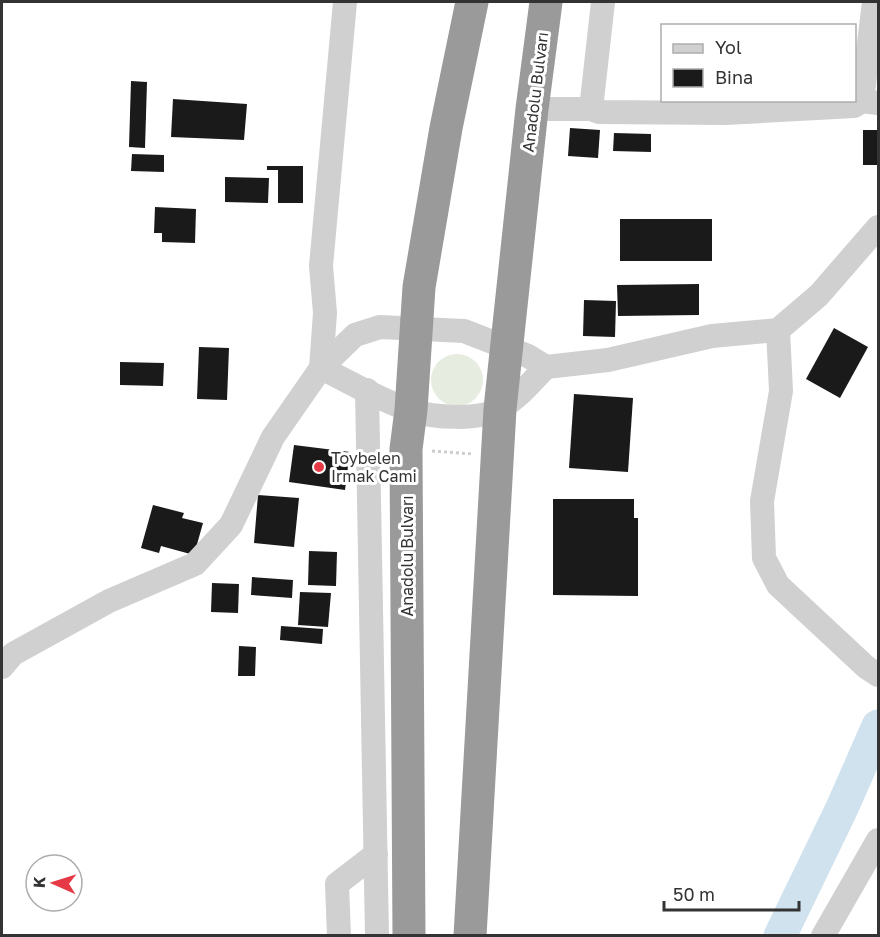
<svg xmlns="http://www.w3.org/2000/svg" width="880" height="937" font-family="'Golos Text',sans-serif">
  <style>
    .green { fill: #e6ecdf }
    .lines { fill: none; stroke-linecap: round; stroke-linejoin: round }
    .river { stroke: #cfe2ee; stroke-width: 33 }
    .building { fill: #1a1a1a }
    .path { stroke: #cdcdcd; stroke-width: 3; stroke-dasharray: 3 3; stroke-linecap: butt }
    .minor { stroke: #d0d0d0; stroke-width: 24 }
    .highway { stroke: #9a9a9a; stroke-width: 33 }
    .poi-dot { fill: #e63946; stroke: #fff; stroke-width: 2 }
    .labels { text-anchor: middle; stroke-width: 6; stroke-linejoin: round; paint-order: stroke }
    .street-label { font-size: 16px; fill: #333; stroke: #fff }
    .poi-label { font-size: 16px; fill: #333; stroke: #fff; text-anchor: start }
  </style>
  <rect width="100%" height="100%" fill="#fff"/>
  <circle class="green" cx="457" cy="380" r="26"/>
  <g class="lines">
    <path class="river" d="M780,936L842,808L878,726"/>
  </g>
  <g class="building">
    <path d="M131,81L147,82L145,148L129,147Z"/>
    <path d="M173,99L247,104L244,140L171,137Z"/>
    <path d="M570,128L600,130L598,158L568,156Z"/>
    <rect x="863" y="130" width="15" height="35"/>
    <path d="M614,133L651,134V152L613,151Z"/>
    <path d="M132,154L164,155V172L131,171Z"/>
    <path d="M267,166H303V203H278V170H267Z"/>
    <path d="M225,177L269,178L268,203L225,202Z"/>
    <path d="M155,207L196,209L195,243L162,242V233H154Z"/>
    <rect x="620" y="219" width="92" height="42"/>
    <path d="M699,284V315L618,316L617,285Z"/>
    <path d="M584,300L616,301L615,337L583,336Z"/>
    <path d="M834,328L868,347L840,398L806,379Z"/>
    <path d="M199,347L229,348L227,400L197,399Z"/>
    <path d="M120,362L164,363L163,386L120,385Z"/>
    <path d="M574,394L633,398L628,472L569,468Z"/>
    <path d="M294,445L350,452L345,490L289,482Z"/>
    <path d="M258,495L299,498L294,547L254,543Z"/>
    <path d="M553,499H634V518H638V596L553,595Z"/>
    <path d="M153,505L184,513L182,518L203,523L194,555L161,546L159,553L141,548Z"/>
    <path d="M309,551L337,552L336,586L308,585Z"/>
    <path d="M252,577L293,580L292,598L251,595Z"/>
    <path d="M212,583L239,584L238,613L211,612Z"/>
    <path d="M300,592L331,593L328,627L298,625Z"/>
    <path d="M281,626L323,629L322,644L280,640Z"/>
    <path d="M239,646L256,647L255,676H238Z"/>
  </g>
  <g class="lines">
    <path class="path" d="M432,451L473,454"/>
    <g class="minor">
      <path d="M862,101L874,2"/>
      <path d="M532,109H591L599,112L725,113L854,106L862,101L878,103"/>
      <path d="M591,109L603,2"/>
      <path d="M778,330L781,391L762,501L764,558L778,585L866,667L878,675"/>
      <path d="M321,368L325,313L321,266L345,2"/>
      <path d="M321,368C350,382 379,400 410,410C434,418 479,421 501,408C519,398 532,381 546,367"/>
      <path d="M367,390L377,936"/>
      <path d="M2,667L13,654L109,601L195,564L231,525L273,437L321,368L355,335L380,327L464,331L528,356L546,367L608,360L712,336L778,330L819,295L878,227"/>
      <path d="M339,936L337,884L376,854"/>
      <path d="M823,936L878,840"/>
    </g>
    <g class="highway">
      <path d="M409,936L406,449L411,410L419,287L446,128L472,2"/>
      <path d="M470,936L500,409L532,109L546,2"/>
    </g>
  </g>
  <circle class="poi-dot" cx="319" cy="467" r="6"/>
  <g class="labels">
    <g class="street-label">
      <text transform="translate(535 92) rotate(-83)" y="6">Anadolu Bulvarı</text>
      <text transform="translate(407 556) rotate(-90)" y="6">Anadolu Bulvarı</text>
    </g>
    <g class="poi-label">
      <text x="331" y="464">Toybelen<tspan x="331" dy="18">Irmak Cami</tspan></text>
    </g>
  </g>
  <rect width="880" height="937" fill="none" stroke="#333333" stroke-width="6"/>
  <rect x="661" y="24" width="195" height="78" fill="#ffffff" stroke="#adadad" stroke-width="1.5"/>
  <rect x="673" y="44" width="30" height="9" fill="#d0d0d0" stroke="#adadad" stroke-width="1.5"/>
  <text x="715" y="54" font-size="18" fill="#333333">Yol</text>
  <rect x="673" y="69" width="30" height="18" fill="#1a1a1a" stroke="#adadad" stroke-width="1.5"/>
  <text x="715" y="84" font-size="18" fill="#333333">Bina</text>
  <g transform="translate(54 883) rotate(273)"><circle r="28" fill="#ffffff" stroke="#adadad" stroke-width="1.5"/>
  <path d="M0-4.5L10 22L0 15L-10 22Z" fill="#e63946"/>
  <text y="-9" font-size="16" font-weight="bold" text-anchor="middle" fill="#333333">K</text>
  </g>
  <path d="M664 901v9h135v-9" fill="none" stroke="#333333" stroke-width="3"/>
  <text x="673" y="901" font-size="18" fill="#333333" stroke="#ffffff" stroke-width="4.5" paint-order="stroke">50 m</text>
</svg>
